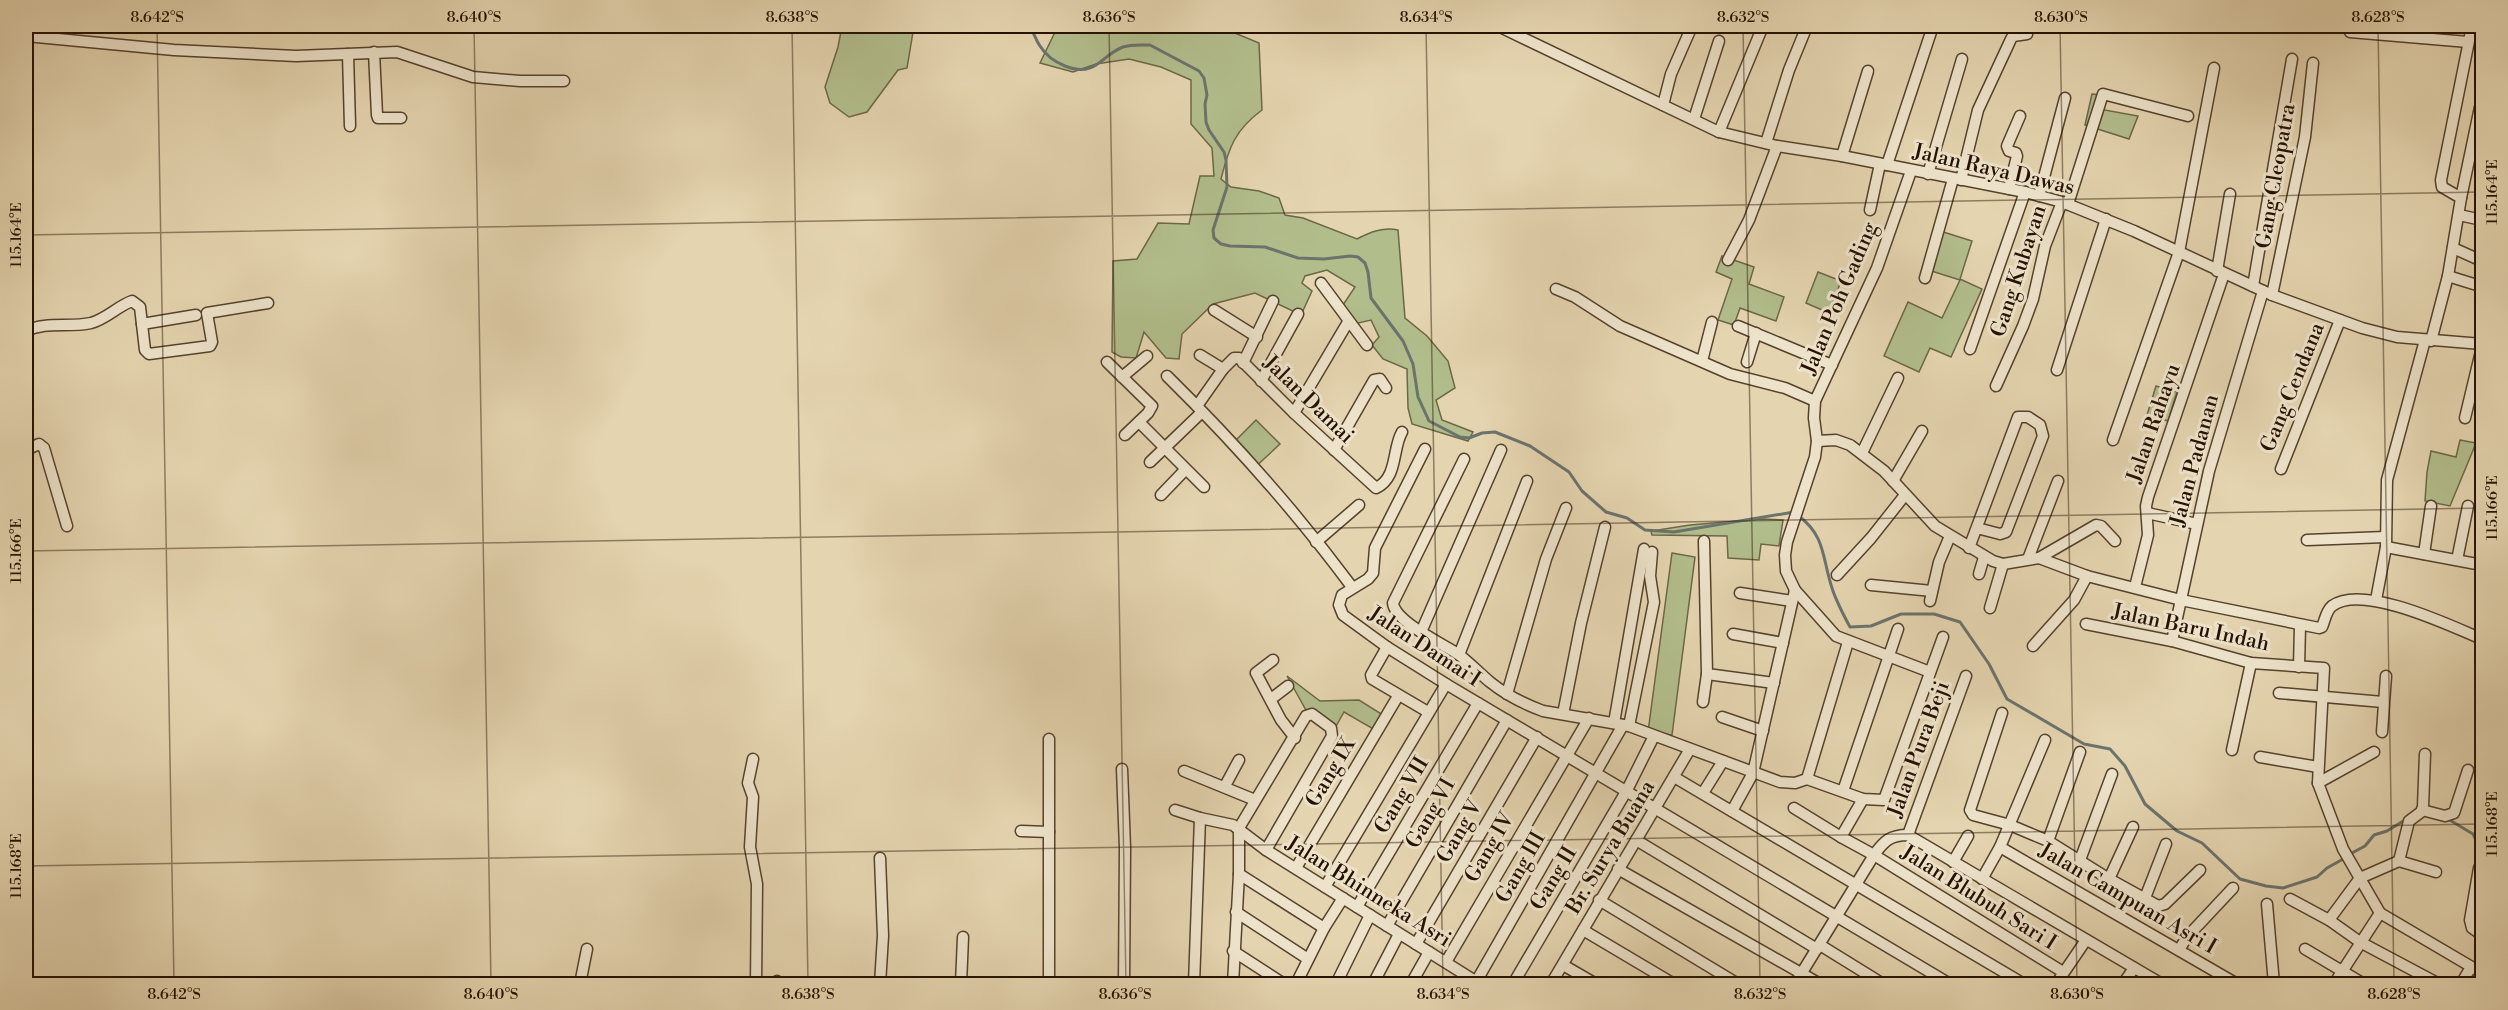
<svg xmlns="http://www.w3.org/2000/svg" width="2508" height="1010" font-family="'Libre Bodoni',serif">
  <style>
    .green { fill: #b2bd8c; stroke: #6c6746; stroke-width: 1.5 }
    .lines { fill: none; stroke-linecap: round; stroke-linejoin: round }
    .stream { stroke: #6b736d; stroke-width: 3 }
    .minor-casing { stroke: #55422c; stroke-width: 13 }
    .minor { stroke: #ede3cb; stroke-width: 10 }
    .ticks { fill: none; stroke: #251100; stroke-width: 1.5; stroke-opacity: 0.45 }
    .labels { text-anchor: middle; stroke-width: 6; stroke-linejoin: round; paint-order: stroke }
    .street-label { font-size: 21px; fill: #251100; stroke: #ede3cb }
    .neatline { fill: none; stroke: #251100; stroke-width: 2 }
    .ticks-label { font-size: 15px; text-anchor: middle; fill: #251100 }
  </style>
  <rect width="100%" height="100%" fill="#e4d4af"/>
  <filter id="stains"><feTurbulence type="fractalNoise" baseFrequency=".00333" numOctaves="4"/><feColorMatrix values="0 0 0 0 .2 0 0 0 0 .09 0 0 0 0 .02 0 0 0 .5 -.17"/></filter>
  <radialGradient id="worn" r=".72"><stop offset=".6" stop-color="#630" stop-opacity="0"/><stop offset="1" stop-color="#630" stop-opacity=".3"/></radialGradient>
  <g class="green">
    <path d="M842,26H914L907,68L898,70L867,112L849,117L830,103L825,87L838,47Z"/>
    <path d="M1058,26H1218L1259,43L1262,110C1235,130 1229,147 1221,179L1231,187L1259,191L1279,198L1285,215L1303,218L1357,239C1370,232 1383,227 1398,230L1405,318L1427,336L1448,361L1455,388L1436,400L1442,420L1473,432L1468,441L1412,424L1408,408L1407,369L1383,359L1372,345L1379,337L1371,320L1354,324L1341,308L1355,287L1327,270L1305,276L1302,283L1312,291L1301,315L1255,293L1213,304L1182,334L1179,359L1166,358L1144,332L1136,358L1121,357L1112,352L1113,261L1137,259L1158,223L1189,224L1200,176H1214L1212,148L1191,124V80L1161,67L1129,59L1096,64L1073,72L1040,63Z"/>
    <path d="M2092,94L2101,95L2099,109L2138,116L2129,139L2085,125Z"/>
    <path d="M1937,230L1972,241L1960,279L1982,289L1951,357L1930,348L1919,372L1884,356L1908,302L1942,318L1960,280L1925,269Z"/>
    <path d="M1722,256L1754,267L1749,284L1784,297L1776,321L1740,308L1734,325L1718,320L1732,279L1716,272Z"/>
    <path d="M1818,272L1841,281L1829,313L1806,303Z"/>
    <path d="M2156,386L2177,392L2168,421L2147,415Z"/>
    <path d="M1256,420L1280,444L1251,471L1229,447Z"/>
    <path d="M2460,440L2476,443L2450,506L2425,501L2427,472L2431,451L2456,457Z"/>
    <path d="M1761,519L1783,520L1779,546L1761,544L1759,560L1728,558L1727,536L1652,535L1651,531L1690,525Z"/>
    <path d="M1672,553L1695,557L1672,735L1648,732Z"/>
    <path d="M1287,676L1320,701L1359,700L1383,715L1375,730L1344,712L1335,728L1307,712Z"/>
  </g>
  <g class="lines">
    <g class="stream">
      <path d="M1029,26C1034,32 1035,39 1040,46C1050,62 1078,77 1096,65C1105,59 1112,51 1123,47C1131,44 1142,45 1150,45L1199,71L1204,78L1207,95L1205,104L1206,122L1209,130L1224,152L1226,160L1227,187L1213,230L1214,238L1221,244L1230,246L1265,247L1298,258L1324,259L1350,256L1358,257L1365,263L1368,272L1371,298L1403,341L1413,364L1418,397L1429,421L1460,437L1469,438L1482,433L1495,432L1530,446L1569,472L1582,491L1606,512L1627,518L1645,530L1674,532L1794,512"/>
      <path d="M1799,516C1826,537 1822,558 1832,588C1836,601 1843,614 1850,627L1871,626L1901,614H1934L1960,622L1989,664L2007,699L2084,744L2110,749L2125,766L2145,804L2177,831L2202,843L2240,879L2266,886L2283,888L2317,877L2327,868L2345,858"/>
      <path d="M2448,819L2473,834L2482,852"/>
      <path d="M2350,854L2365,846L2374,835L2387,831L2405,820"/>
    </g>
    <defs>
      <g id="minor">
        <path d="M1498,26L1719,132L1777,146L1842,156L2025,192L2062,202L2134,231L2272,295L2362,328L2397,337L2482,344"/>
        <path d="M2350,32L2468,42"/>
        <path d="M26,36L174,50L296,56L397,52L473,77L520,81H564"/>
        <path d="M374,52L377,115L378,118H401"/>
        <path d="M348,54L350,126"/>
        <path d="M1663,105L1671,74L1692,26"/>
        <path d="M1694,119L1719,41"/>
        <path d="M1719,132L1763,26"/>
        <path d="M1766,143L1789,70L1807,26"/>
        <path d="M1842,156L1868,71"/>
        <path d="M1887,165L1933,26"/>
        <path d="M1911,171L1877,268L1815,401L1814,418L1817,441L1815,457L1787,542L1785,555L1786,571L1795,590L1836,636L1930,672"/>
        <path d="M1928,174L1962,59"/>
        <path d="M1961,180L1978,110L2011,39L2013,36L2027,34L2029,26"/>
        <path d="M2009,189L2017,156L2016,153L2009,151L2007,146L2020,116"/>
        <path d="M2039,196L2065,98"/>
        <path d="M2461,198L2480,107"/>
        <path d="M2068,204L2103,94L2188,116"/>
        <path d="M1870,210L1880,164"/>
        <path d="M2459,215L2482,220"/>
        <path d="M2453,248L2482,261"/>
        <path d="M1728,260L1749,220L1777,146"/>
        <path d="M2217,271L2230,194"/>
        <path d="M2448,276L2480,286"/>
        <path d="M1925,278L1953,179"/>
        <path d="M1321,283L1367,345"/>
        <path d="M2253,286L2292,59"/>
        <path d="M1556,289L1575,297L1620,326L1730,374L1785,388L1815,401"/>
        <path d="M2272,295L2305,137L2313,63"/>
        <path d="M1214,310L1257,337"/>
        <path d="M142,324L196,315"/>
        <path d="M1738,326L1832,365"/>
        <path d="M26,331C46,321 69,328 91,323C106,319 118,306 132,301L140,307L145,350L149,354L210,346L212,342L207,313L268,303"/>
        <path d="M2431,341L2448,276L2461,198L2442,187L2441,180L2472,26"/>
        <path d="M1970,349L2025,192"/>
        <path d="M1200,355L1223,369"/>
        <path d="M1702,361L1712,322"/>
        <path d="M1107,362L1152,406L1148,413L1125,435"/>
        <path d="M1747,362L1756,333"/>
        <path d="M1243,363L1273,301"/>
        <path d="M2057,370L2106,219"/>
        <path d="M1167,376C1233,441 1297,513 1352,587"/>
        <path d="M1122,377L1147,356"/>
        <path d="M1261,381L1298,314"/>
        <path d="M1996,386L2023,326L2033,299L2045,246L2062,202"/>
        <path d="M1197,406L1223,369L1234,358H1239L1294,413L1376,488C1398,478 1392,449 1402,432"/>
        <path d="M1294,413L1348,322"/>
        <path d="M2465,418L2482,347"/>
        <path d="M1139,422L1204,487"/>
        <path d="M2113,440L2179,252L2214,68"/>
        <path d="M1817,441L1836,440L1850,445L1884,471L1935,526L1993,561L2003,564L2039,558L2087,576L2181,600L2319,628L2322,627C2325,620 2326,611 2332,606C2362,583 2451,626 2482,639"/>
        <path d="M1425,449L1375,548L1373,573L1368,579L1342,595L1339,605L1343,615L1387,647L1446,684L1950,984"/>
        <path d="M26,450L39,444L44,448L67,526"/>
        <path d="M1334,450L1374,380L1380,379L1386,388"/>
        <path d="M1862,453L1898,378"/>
        <path d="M1464,459L1393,603C1395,622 1443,644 1458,654C1469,662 1479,673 1490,682C1506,695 1524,704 1543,711L1629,726L1780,782L1795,783L1807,779"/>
        <path d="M1150,462L1202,412"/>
        <path d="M2281,469L2340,320"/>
        <path d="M1893,481L1922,431"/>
        <path d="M1161,495L1185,470"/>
        <path d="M2147,513L2197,524"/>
        <path d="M2307,540L2385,537"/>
        <path d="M1704,541L1707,674L1774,683"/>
        <path d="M1316,542L1359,505"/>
        <path d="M2386,547L2482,565"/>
        <path d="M1969,548L2018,417H2028L2040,425L2043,436L2006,532L2000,534L1977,528"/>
        <path d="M2424,554L2431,506"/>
        <path d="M2039,558L2096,525L2101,526L2115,541"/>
        <path d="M2028,559L2058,481"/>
        <path d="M2457,560L2468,506"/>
        <path d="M1979,574L1984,557"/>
        <path d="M1837,575L1871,538L1905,495"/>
        <path d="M1871,585L1932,591"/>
        <path d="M2135,587L2148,535L2146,506L2148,497L2224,274"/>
        <path d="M1740,593L1792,601"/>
        <path d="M2376,600L2386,547L2387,480L2425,340"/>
        <path d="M1930,601L1939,562L1950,536"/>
        <path d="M1990,608L2003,564"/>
        <path d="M2086,624L2172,641L2251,663L2324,668L2318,783L2343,849L2380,913L2482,973"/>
        <path d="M1421,632L1501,450"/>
        <path d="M1733,634L1783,643"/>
        <path d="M2172,641L2209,471L2263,291"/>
        <path d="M2033,646L2074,600L2087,576"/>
        <path d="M1387,647L1371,675L1372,679L1428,712"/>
        <path d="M1459,655L1527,481"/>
        <path d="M1273,660L1256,673L1281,720L1295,738"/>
        <path d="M2299,667L2300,626"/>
        <path d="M2279,693L2383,702"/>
        <path d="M1507,694L1546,559L1566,508"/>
        <path d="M1271,699L1288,686"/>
        <path d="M1703,702L1707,674"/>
        <path d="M2002,713L1972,804L1970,810L1973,815L2010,825L2048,841L2109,879L2158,906L2165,904L2200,870"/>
        <path d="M1563,714L1581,623L1605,527"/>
        <path d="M1722,717L1763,731"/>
        <path d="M1614,723L1644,549"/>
        <path d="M1629,726L1654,602L1650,576L1652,552"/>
        <path d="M2382,732L2386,676"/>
        <path d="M1049,739V984"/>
        <path d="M2232,750L2251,663"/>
        <path d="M2260,757L2318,767"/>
        <path d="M753,759L748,783L753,797L750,847L757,884L756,984"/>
        <path d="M1122,769L1125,848L1124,984"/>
        <path d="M1184,771L1255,800"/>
        <path d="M1674,777L2024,984"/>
        <path d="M1807,779L1863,799L1884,800L1943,637"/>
        <path d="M1807,779L1848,642"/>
        <path d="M2318,783L2374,752"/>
        <path d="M1225,786L1239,760"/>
        <path d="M1843,791L1898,629"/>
        <path d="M1703,793L1723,761"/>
        <path d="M1794,808L1841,837L1874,855L2063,972"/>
        <path d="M1175,810L1200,818L1233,825L1266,850L1480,984"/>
        <path d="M2422,810L2445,816L2454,813L2468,770"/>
        <path d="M1732,811L1753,773L1795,590"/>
        <path d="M1021,831L1049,832"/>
        <path d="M1908,835L1966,676"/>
        <path d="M1841,837L1863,799"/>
        <path d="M1636,840L1817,949"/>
        <path d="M2048,841L2080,752"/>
        <path d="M2000,847L2237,984"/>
        <path d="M2080,860L2112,774"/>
        <path d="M2399,861L2409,821L2421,812L2423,807L2425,754"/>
        <path d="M1953,862L1968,836"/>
        <path d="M1296,868L1398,696"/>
        <path d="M2479,868L2470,920L2472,928L2482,935"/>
        <path d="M1618,869L1820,984"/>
        <path d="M1239,874L1324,928"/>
        <path d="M1982,879L2000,847L2045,740"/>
        <path d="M2109,879L2133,827"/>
        <path d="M1325,887L1446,684"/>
        <path d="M2145,898L2166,844"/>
        <path d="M2290,899L2329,920L2360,942L2439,984"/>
        <path d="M1599,900L1738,984"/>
        <path d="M2267,904L2274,984"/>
        <path d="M1357,907L1478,703"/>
        <path d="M1236,912L1308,959"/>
        <path d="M2329,920L2360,878L2399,861L2436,872"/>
        <path d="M1387,926L1507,720"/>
        <path d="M1583,930L1674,984"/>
        <path d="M1416,944L1537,737"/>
        <path d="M1820,945L1883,984"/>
        <path d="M2305,949L2364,984"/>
        <path d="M2179,950L2187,937L2233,888"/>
        <path d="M1233,951L1284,984"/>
        <path d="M1446,962L1589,718"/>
        <path d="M1563,965L1596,984"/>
        <path d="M777,981V984"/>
        <path d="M1476,982L1623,725"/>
        <path d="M580,984L587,949"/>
        <path d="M809,984V983"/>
        <path d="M880,984L883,936L880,858"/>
        <path d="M961,984L963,937"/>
        <path d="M1194,984L1200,818"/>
        <path d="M1233,984L1239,874V828L1306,716L1312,714L1331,728L1332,736L1266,850"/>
        <path d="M1296,984L1324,928L1343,898"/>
        <path d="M1336,984L1370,915"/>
        <path d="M1373,984L1399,934"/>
        <path d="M1411,984L1429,952"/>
        <path d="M1513,984L1627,790L1654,736"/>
        <path d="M1551,984L1690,749"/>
        <path d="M1795,984L1874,855C1884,841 1890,835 1908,835L2162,984"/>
        <path d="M2056,984L2086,940"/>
        <path d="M2123,984L2134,968"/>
        <path d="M2334,984L2380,913"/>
        <path d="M2461,984L2471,967"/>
      </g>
    </defs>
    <use href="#minor" class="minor-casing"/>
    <use href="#minor" class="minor"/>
  </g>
  <path class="ticks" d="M157,26L174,984M474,26L491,984M792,26L808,984M1109,26L1126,984M1426,26L1443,984M1743,26L1760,984M2060,26L2077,984M2378,26L2394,984M26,235L2482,192M26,551L2482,508M26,866L2482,824"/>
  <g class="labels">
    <g class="street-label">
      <text transform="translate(1994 169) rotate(13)" y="7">Jalan Raya Dawas</text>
      <text transform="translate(2275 176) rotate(-80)" y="7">Gang Cleopatra</text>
      <text transform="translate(2018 271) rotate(-72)" y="7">Gang Kubayan</text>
      <text transform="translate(1839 298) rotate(-67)" y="7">Jalan Poh Gading</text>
      <text transform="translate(2292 387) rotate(-68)" y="7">Gang Cendana</text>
      <text transform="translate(1309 399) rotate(44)" y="7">Jalan Damai</text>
      <text transform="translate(2153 423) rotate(-71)" y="7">Jalan Rahayu</text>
      <text transform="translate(2194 460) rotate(-75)" y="7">Jalan Padanan</text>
      <text transform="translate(2191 627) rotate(12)" y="7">Jalan Baru Indah</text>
      <text transform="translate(1425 646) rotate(33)" y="7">Jalan Damai I</text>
      <text transform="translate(1918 749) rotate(-70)" y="7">Jalan Pura Beji</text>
      <text transform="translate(1330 772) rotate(-59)" y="7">Gang IX</text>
      <text transform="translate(1401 795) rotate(-59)" y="7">Gang VII</text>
      <text transform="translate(1430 813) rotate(-60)" y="7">Gang VI</text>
      <text transform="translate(1459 831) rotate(-60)" y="7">Gang V</text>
      <text transform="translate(1489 847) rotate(-60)" y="7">Gang IV</text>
      <text transform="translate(1610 847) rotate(-59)" y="7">Br. Surya Buana</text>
      <text transform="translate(1520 867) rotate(-60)" y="7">Gang III</text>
      <text transform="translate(1553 878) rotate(-59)" y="7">Gang II</text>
      <text transform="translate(1369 891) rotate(32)" y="7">Jalan Bhinneka Asri</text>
      <text transform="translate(1979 897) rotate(32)" y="7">Jalan Blubuh Sari I</text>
      <text transform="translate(2128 898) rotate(30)" y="7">Jalan Campuan Asri I</text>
    </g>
  </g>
  <rect width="2508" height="1010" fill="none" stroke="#e4d4af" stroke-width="66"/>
  <rect x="33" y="33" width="2442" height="944" class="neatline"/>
  <g class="ticks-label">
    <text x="157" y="22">8.642°S</text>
    <text x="474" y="22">8.640°S</text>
    <text x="792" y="22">8.638°S</text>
    <text x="1109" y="22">8.636°S</text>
    <text x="1426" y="22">8.634°S</text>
    <text x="1743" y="22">8.632°S</text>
    <text x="2061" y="22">8.630°S</text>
    <text x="2378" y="22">8.628°S</text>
    <text transform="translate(2492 192) rotate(-90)" y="5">115.164°E</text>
    <text transform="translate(16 235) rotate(-90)" y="5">115.164°E</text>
    <text transform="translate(2492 508) rotate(-90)" y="5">115.166°E</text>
    <text transform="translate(16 551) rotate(-90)" y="5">115.166°E</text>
    <text transform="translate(2492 824) rotate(-90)" y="5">115.168°E</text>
    <text transform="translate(16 866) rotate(-90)" y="5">115.168°E</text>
    <text x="174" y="999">8.642°S</text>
    <text x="491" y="999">8.640°S</text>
    <text x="808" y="999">8.638°S</text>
    <text x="1125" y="999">8.636°S</text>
    <text x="1443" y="999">8.634°S</text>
    <text x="1760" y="999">8.632°S</text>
    <text x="2077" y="999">8.630°S</text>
    <text x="2394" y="999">8.628°S</text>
  </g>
  <rect width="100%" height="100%" filter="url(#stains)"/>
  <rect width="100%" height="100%" fill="url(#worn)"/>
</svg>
